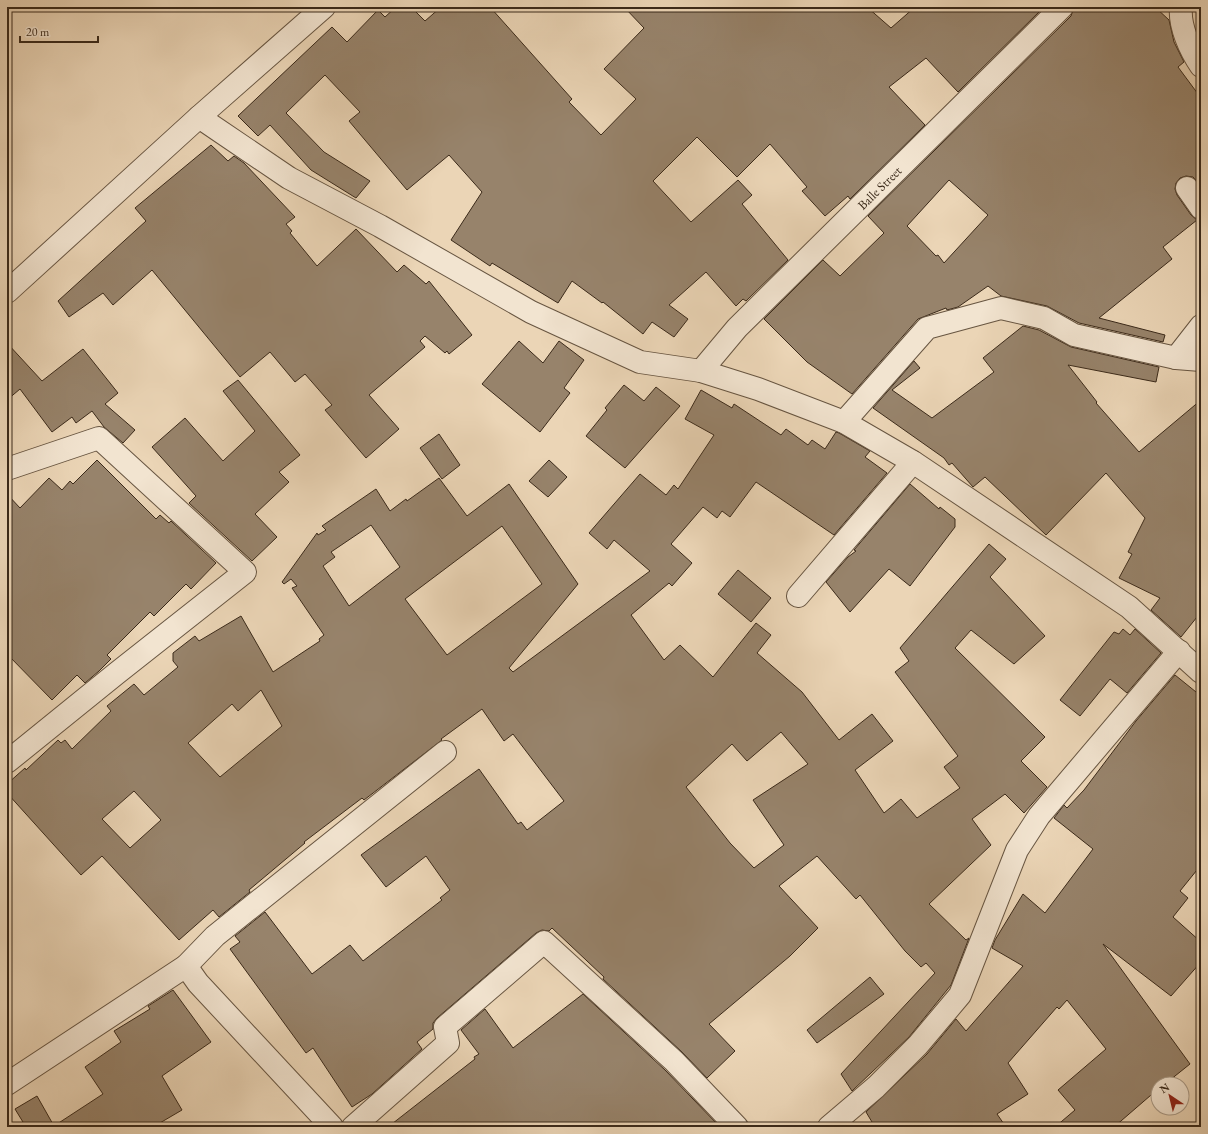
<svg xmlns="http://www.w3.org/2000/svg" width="1208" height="1134" font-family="'EB Garamond',serif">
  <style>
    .building { fill: #97836b; stroke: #3b2a1a; fill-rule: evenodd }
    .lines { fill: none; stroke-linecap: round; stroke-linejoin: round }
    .minor-casing { stroke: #675541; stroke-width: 24 }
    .minor { stroke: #f2e4d0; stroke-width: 22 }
    .labels { text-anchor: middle; stroke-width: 3.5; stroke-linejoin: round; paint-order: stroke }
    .street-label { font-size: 13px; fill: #3b2a1a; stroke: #f2e4d0 }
  </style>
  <rect width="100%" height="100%" fill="#ebd5b6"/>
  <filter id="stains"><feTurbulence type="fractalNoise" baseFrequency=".005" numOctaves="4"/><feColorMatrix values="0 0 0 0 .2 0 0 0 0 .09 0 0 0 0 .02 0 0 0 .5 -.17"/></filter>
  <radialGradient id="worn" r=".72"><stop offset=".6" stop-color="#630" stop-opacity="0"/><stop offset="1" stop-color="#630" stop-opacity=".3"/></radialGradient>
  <g class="building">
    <path d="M396,7H411L425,21L441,7H490L572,99L569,102L601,135L636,99L604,69L644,28L624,7H867L891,28L915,7H1044L958,92L926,58L889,87L925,125L850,199L848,196L825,216L802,191L807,187L770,144L737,177L697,137L653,181L691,222L738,180L752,195L742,204L788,260L746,301L743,299L736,306L706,272L669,305L688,319L674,337L652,322L643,334L603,302L602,303L572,281L558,303L492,263L490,266L451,240L482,192L449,155L407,190L349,121L360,112L325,75L286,113L324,152L370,181L356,198L311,170L270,125L258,136L238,116L332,27L347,42L378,10L385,17Z"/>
    <path d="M1074,7H1155L1169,20L1174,42L1184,62L1178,67L1201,98V186L1193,177L1186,176L1180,178L1176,183L1175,189L1177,195L1191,215L1197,220L1163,247L1172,259L1099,318L1165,335L1163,342L1079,323L1047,306L1001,296L988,286L958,307L947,310L946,308L918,319L852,394L807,362L764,319L823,260L840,276L884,233L868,216L1071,16ZM949,180L988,215L944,263L938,255L936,256L907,226Z"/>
    <path d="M211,145L228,161L234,156L244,163L295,217L286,224L292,231L290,233L317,266L356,229L397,272L404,265L426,284L429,281L472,335L449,354L447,351L445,353L425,336L420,341L425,347L369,395L399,429L366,458L325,410L332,405L305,374L295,382L270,352L240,377L152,270L113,305L103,293L69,317L58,301L146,221L135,208Z"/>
    <path d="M1023,326L1039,330L1071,347L1159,367L1156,382L1068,365L1097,402L1096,403L1139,452L1201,400V612L1181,637L1151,610L1160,598L1119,578L1132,554L1128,552L1145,518L1106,473L1046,535L985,477L973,487L952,463L949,465L944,458L873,408L914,361L920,368L892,390L932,418L994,372L983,358Z"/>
    <path d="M519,341L543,363L559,341L584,360L564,388L570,393L540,432L482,384Z"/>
    <path d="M7,343L42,381L83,349L118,393L105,404L135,430L123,443L104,427L92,411L76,423L72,417L52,432L20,389L7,400Z"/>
    <path d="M238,380L300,455L279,472L289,482L255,514L277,537L252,561L189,503L196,496L152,447L185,418L223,461L255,431L223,391Z"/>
    <path d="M624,385L644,401L656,387L680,406L625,468L586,436L607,410L605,408Z"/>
    <path d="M701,390L732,408L734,404L781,435L786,429L808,445L812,440L825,449L836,432L839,433L870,451L865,457L887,473L834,535L756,482L730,517L722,511L717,518L703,507L671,544L692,563L672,586L669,583L631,615L664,660L680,645L713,677L756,623L771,635L757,653L802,692L839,740L872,714L893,741L855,770L884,813L901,799L917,818L960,788L944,767L958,756L895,672L909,661L900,648L989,544L1006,559L990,577L1045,636L1014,664L971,630L955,648L1045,737L1021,761L1047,787L1024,813L1005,794L972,819L991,845L929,904L966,940L969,938L951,985L909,1037L852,1091L841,1074L935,973L926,963L921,967L905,951L860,895L856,899L817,856L779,886L818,928L790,956L709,1024L735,1051L707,1078L682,1052L603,979L604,977L552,928L549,931L542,930L536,933L437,1018L433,1023V1029L417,1042L422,1049L372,1094L352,1107L313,1048L306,1053L230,949L240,942L235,936L265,912L312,974L350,945L363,961L442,900L440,898L450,890L426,856L386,887L361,855L479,769L518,824L521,822L527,830L564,801L513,734L504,741L482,709L441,739L442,740L364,800L362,798L304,842L305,843L249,890L250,892L219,917L213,910L179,940L102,856L81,875L7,793V784L25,768L26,770L58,740L61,743L65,740L72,749L111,711L107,706L134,684L144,695L178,667L173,661V653L195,636L199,641L241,616L273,672L320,641L319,639L324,635L292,588L297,586L291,579L284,584L282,582L317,533L318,535L326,530L322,526L376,489L390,511L406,499L407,501L439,478L467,516L509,484L578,584L509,668L513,672L650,571L614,540L607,549L589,533L640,474L666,495L674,485L678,489L714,435L685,419ZM371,525L400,567L349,606L323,566L335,557L331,552ZM502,526L542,584L447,655L405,599ZM261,690L282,726L220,777L188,743L232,704L238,711ZM781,732L808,764L753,800L784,845L754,868L730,843L686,787L732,744L747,761ZM134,791L161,820L130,848L102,819Z"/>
    <path d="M439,434L460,465L442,479L420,448Z"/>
    <path d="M97,460L156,519L160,515L169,523L171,521L216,563L191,589L186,584L154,616L150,612L107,655L111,659L99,671L85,683L77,675L52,700L7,654V494L20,508L49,478L62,490L70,481L73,484Z"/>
    <path d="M549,460L567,477L548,497L529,481Z"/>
    <path d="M910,484L939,509L940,507L955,519V527L910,586L889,569L850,612L826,582L848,557L856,551L854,550Z"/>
    <path d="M738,570L771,598L751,622L718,594Z"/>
    <path d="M1123,629L1130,635L1135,629L1161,653L1127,693L1110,679L1080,716L1060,700L1114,632L1119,634Z"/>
    <path d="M1175,675L1201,696V865L1180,891L1188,898L1173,917L1201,942V962L1171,996L1103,944L1190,1064L1165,1084H1158V1089L1114,1127H1055L1075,1110L1058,1090L1106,1049L1067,1000L1059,1009L1057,1007L1008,1063L1028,1094L997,1114L1006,1127H875L866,1112L927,1054L956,1019L966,1031L1023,966L992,948L995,940L1023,894L1045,913L1093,849L1054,818L1064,805L1067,808L1084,790L1136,721Z"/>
    <path d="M870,977L884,994L817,1043L807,1030Z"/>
    <path d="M173,990L211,1042L162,1076L182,1110L153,1127H26L15,1109L37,1096L54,1126L103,1094L85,1067L121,1042L114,1031L150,1009L148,1006Z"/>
    <path d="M583,994L665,1070L720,1127H388L475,1059L474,1057L479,1054L461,1030L485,1009L513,1048Z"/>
  </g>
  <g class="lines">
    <defs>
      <g id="minor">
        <path d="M1181,7C1179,26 1190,50 1201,66"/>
        <path d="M199,117L289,178L380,226L531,312L640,362L701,371L758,389L844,422L913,462L1129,607L1201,672"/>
        <path d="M1187,188L1201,208"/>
        <path d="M7,292L199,117L324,7"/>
        <path d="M1176,358L1201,326"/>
        <path id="s1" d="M701,371L737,328L1062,7"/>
        <path d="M844,422L927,328L1001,308L1044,318L1074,335L1176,358L1201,360"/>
        <path d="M7,469L99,438L245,572L117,673L7,762"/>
        <path d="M798,596L913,462"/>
        <path d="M186,966L215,936L445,752"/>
        <path d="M7,1084L186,966L198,983L332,1127"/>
        <path d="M353,1127L448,1043L445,1027L544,942L674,1061L737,1127"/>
        <path d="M829,1127L876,1087L918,1045L960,995L1017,850L1039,816L1179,651"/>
      </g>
    </defs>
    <use href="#minor" class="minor-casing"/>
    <use href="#minor" class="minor"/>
  </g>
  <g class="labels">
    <g class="street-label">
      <text dy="5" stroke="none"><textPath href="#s1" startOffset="256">Balle Street</textPath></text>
    </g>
  </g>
  <rect width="1208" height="1134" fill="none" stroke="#ebd5b6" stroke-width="24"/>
  <rect x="8" y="8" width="1192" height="1118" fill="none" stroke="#3b2a1a" stroke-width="2"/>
  <rect x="12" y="12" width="1184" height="1110" fill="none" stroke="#3b2a1a"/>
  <g transform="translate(1170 1096) rotate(325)"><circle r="19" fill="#f2e4d0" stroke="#a99a87"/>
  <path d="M0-3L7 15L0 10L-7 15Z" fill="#8f2418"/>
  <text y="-6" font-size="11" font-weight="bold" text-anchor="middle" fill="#3b2a1a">N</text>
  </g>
  <path d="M20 36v6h78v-6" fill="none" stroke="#3b2a1a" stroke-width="2"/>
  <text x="26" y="36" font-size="12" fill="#3b2a1a" stroke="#f2e4d0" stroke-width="3" paint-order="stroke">20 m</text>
  <rect width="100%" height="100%" filter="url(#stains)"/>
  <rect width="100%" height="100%" fill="url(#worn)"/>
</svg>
